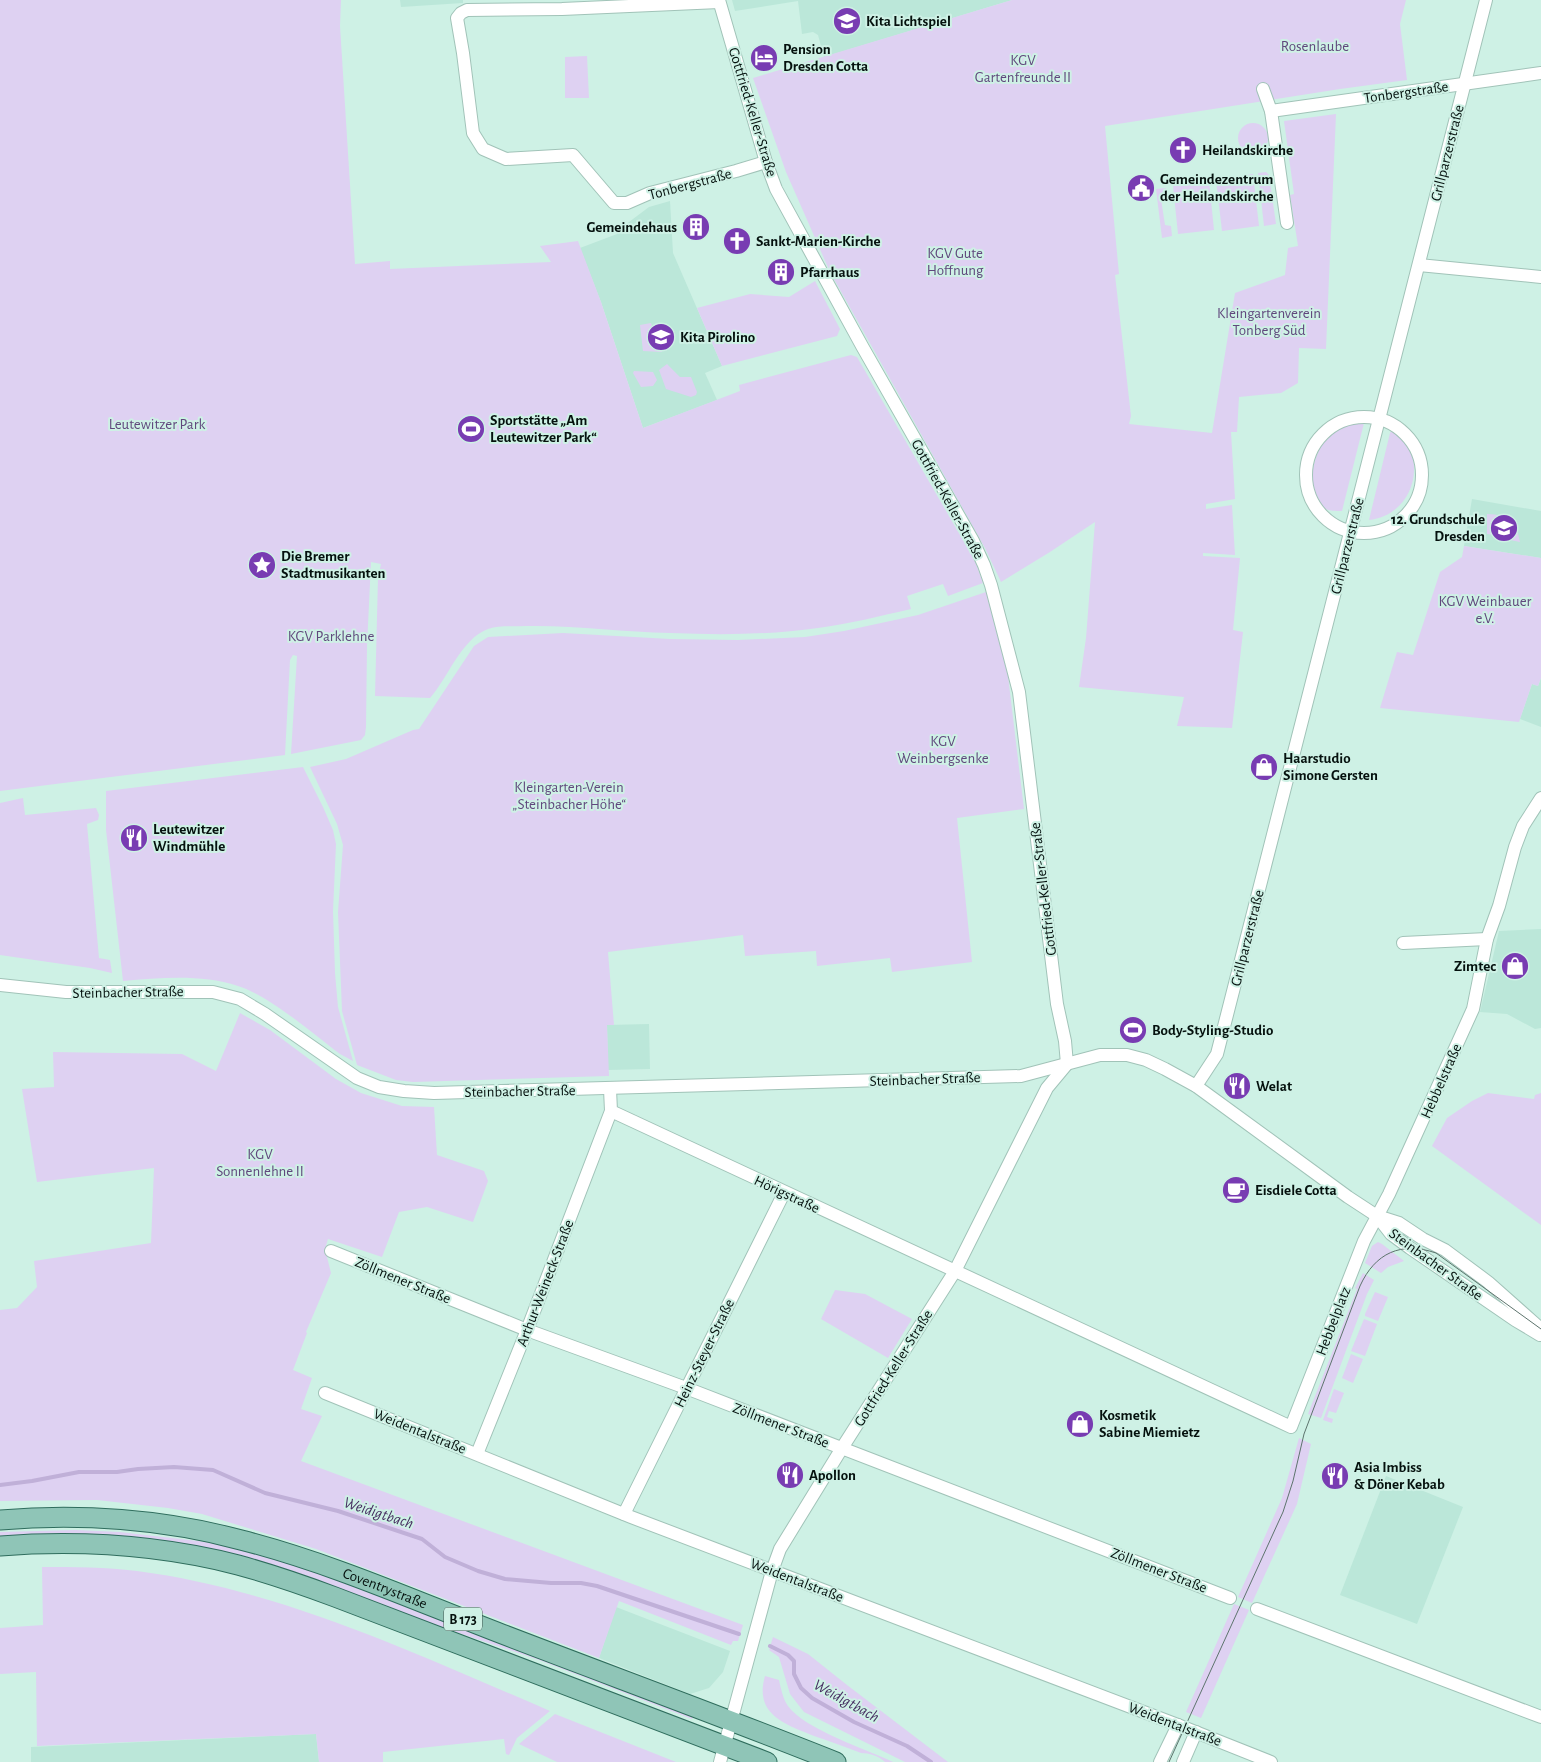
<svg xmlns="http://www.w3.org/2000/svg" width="1541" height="1762" font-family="'Alegreya Sans',sans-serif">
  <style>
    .built { fill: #bbe7d9 }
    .green { fill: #ded1f2 }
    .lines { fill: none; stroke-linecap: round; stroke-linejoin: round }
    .stream { stroke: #c0b0d8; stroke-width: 4 }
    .street-casing { stroke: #a1c3b8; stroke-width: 14 }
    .primary-casing { stroke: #2f6d5d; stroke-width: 21 }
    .street { stroke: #fff; stroke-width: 12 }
    .primary { stroke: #8fc5b7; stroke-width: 19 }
    .tram { stroke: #5d746d; stroke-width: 1 }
    .labels { text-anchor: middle; stroke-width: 4; stroke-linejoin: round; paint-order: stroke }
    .shield { fill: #cef1e5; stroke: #41544e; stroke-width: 1 }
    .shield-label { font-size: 14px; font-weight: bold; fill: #05110e }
    .poi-label { font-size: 15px; font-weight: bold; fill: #05110e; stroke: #cef1e5; text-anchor: start }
    .park-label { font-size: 15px; fill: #60487d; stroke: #cef1e5 }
    .street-label { font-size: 15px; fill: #05110e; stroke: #cef1e5 }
    .water-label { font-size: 16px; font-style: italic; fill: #452d60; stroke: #cef1e5 }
  </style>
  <rect width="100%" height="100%" fill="#cef1e5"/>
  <g class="built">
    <path d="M400,0H463V3L401,7Z"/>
    <path d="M732,0H1012L824,57L818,35L813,32L802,34L798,1L735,11Z"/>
    <path d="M670,201L673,253L722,366L705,373L717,400L643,428L601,302L580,248L617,234V231L649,207Z"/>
    <path d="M1472,499L1541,511V558L1464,546Z"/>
    <path d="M1541,678V727L1520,719L1532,684L1538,686Z"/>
    <path d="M1541,929V1028L1535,1029L1507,1014L1480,1012L1499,931Z"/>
    <path d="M649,1024L650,1069L608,1070L607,1025Z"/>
    <path d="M1386,1476L1463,1507L1417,1624L1340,1595Z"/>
    <path d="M616,1607L730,1651L723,1672L709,1688L690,1694L599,1658Z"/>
    <path d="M316,1734L319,1762H31V1747Z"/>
  </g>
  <g class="green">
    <path d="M0,0H341L340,26L355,264L390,261V269L551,262L540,246L578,241L601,302L643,428L740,391L739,385L851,355L857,357L975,561L983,583L948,596L943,584L907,596L911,609C880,616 849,624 818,628C769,635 719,635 670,633C622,632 574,625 526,626C514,627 499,625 488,629C461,639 448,678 430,698L375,696L378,578L381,564L371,562L367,646L366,727L365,735L361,740L291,754L297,656L293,655L290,660L285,755L0,791Z"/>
    <path d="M1012,0H1406L1400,24L1407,80L1340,89L1105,126L1119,274L1115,275L1131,416L1129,424L1212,433L1235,293L1285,275L1288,248L1298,246L1290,195L1294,194L1284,121L1336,114L1326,349L1299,348L1298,383L1281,393L1239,397L1237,432H1231L1235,499L1206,504V509L1232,505L1235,555L1203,553V556L1240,558L1233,630L1243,632L1232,728L1177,726L1184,697L1079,687L1086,638L1095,522L1050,552L1001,582L985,548L830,272L786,172L753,78Z"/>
    <path d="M587,56L589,98H565V57Z"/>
    <circle cx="1253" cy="138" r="15"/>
    <path d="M1266,172L1269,175L1276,224L1264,226L1258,173Z"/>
    <path d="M1253,174L1259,226L1222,231L1216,180Z"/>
    <path d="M1209,181L1214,230L1178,234L1173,186Z"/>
    <path d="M1166,188L1168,196L1166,198L1161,199L1165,225L1171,226L1172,236L1162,238L1156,189Z"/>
    <path d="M815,281L840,329L837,336L722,366L697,308L750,294L789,297Z"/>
    <path d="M651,323L662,352L643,351L640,325Z"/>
    <path d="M667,364L680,377H691L697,392L696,395L691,397L666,389L659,370Z"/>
    <path d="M634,371L653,372L657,380L653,386L641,387L633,373Z"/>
    <path d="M1355,423H1364L1342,511C1336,511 1329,511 1323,508C1303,494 1313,452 1328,437C1335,430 1345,426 1355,423Z"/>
    <path d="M1392,431C1401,438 1411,447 1413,458C1419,489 1399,517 1369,520L1390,433Z"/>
    <path d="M1487,514C1508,515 1516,520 1520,542L1505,539L1503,536L1487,534Z"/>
    <path d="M1464,546L1541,558V678L1538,686L1532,684L1519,722L1380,708L1397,652L1413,655L1440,572L1462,557Z"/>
    <path d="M986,592L1008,676L1024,809L957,818L972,962L892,972L890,958L817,966L816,951L745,956L743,935L608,952L614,1025H607L609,1076L413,1082L396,1080L357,1065L342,1011L338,912L343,845L337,824L310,767L346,759L413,730L419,729L474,646L488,637L563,633L670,639L738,640L805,637L844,631L918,615Z"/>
    <path d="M303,767L323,807L333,830L336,844L333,911L335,973L338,1007L353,1061L340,1054C312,1033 270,996 238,986C201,974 161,978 123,981L106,830V791Z"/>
    <path d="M23,798L25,815L96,808L99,815L98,820L87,824L99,958L110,960L112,973L90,968L0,955V803Z"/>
    <path d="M240,1013L270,1030L336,1079L361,1093L402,1106L434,1107L437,1155L484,1171L488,1181L473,1222L427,1207L399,1212L382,1257L328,1239L325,1249L331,1273L306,1332L307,1333L293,1370L312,1378L301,1409L322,1416L301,1461L743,1625L738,1641H733L731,1645L619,1601L599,1658L316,1549L202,1514L168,1508L97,1500L0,1501V1310L17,1308L37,1287L34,1261L151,1243L154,1168L37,1182L22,1089L54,1087L53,1052L182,1054L216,1071Z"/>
    <path d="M1488,1093L1534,1099L1535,1095L1541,1093V1225L1432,1146L1447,1118L1472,1101Z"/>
    <path d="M1378,1242L1382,1244L1404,1261L1388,1267L1381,1273L1365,1263L1372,1246Z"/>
    <path d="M1363,1273L1374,1280L1367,1294L1321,1418L1308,1414L1357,1289L1355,1288Z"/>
    <path d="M835,1290L865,1294L912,1319L888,1358L821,1319Z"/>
    <path d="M1375,1292L1388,1297L1378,1321L1365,1316V1314Z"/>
    <path d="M1364,1319L1377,1324L1365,1356L1351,1351Z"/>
    <path d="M1351,1354L1363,1359L1353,1383L1342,1378Z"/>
    <path d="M1334,1389L1344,1393L1336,1413L1329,1411L1327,1417L1333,1419L1332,1423L1323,1420Z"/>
    <path d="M1299,1438L1311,1444L1297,1504L1252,1603L1238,1597L1282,1498Z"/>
    <path d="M76,1530L120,1532L215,1543L294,1563L694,1714L692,1719L539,1660L435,1625L286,1570L235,1555L135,1538L86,1534H52L0,1538V1532Z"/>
    <path d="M42,1567C74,1567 106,1567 137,1571C282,1590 417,1654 550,1711L517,1738L509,1755L506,1754L504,1739L383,1752V1762H319L316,1734L37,1746L36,1672L0,1674V1628L43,1625Z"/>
    <path d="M1234,1604L1249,1610L1201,1718L1186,1712Z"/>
    <path d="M773,1637L808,1654L847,1685L948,1762H905L804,1712L790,1694L779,1657L769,1650Z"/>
    <path d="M765,1676L779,1680C781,1689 783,1699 788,1706C806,1730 864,1748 893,1762H885C879,1756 869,1753 861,1753C845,1747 830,1741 814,1736C784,1724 754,1714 765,1676Z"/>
    <path d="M555,1714L676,1762H557L519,1744Z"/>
  </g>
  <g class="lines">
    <g class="stream">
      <path d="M0,1485L32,1481L79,1472H117L138,1469L174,1467L213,1470L265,1493L338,1511L422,1539L445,1557L478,1571L505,1579L551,1583H581L597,1586L739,1634"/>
      <path d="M770,1646L788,1655L794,1661V1674L801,1688L812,1698L854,1722L907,1746L931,1762"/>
    </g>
    <defs>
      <g id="street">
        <path d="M719,0L766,162L776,189L862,346L973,541L984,565L991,585L1019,692L1057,1004L1065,1041L1067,1064"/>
        <path d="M719,2L562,9L467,10L461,13L457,18L463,53L473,133L483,149L506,159L573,155L614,203H627L650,193L736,171L766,162"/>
        <path d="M1263,89L1271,111L1287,223"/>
        <path d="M1271,111L1541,73"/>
        <path d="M1419,265L1541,277"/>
        <circle cx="1364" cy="475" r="58"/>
        <path d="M1403,943L1487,939"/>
        <path d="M0,985L66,992H213L240,999L265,1014L357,1078L379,1087L404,1091L434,1093L1021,1076L1100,1055H1127L1146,1060L1165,1069L1196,1086L1348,1197L1377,1216L1399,1223L1423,1239L1445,1250L1488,1282L1541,1329"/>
        <path d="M1196,1086L1217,1054L1486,0"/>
        <path d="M610,1089L611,1111L1291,1427L1364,1241L1389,1194L1473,1009L1487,939L1499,906L1515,847L1523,826L1541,798"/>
        <path d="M1377,1216L1391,1234L1410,1248L1515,1320L1540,1335"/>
        <path d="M331,1251L527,1330L686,1388L1230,1598"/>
        <path d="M325,1393L631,1517L1178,1725L1271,1762"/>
        <path d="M477,1454L527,1330L611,1111"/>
        <path d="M624,1514L784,1193"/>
        <path d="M1257,1609L1541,1717"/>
        <path d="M720,1762L772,1571L780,1549L842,1448L955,1271L1047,1088L1067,1064"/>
        <path d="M1160,1762L1178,1725"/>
        <path d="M1183,1762L1196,1732"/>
      </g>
      <g id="primary">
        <path id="s1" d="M0,1520C79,1513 164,1519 241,1540C331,1563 416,1601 502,1634C614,1677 726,1718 836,1762"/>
        <path d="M0,1546C80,1540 160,1545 238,1565C271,1574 303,1585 335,1597L767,1762"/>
      </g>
    </defs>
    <use href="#street" class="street-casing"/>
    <use href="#primary" class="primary-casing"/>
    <use href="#street" class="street"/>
    <use href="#primary" class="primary"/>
    <path class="tram" d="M1169,1762L1283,1512L1293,1481L1304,1434L1360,1286C1375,1253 1401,1241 1436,1253L1541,1329"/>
  </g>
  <defs>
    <symbol id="school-disc" viewBox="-11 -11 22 22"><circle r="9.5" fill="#783cb2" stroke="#cef1e5"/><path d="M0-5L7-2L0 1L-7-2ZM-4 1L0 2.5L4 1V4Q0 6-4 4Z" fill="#fff"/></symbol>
    <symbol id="hotel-disc" viewBox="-11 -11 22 22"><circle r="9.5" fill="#783cb2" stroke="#cef1e5"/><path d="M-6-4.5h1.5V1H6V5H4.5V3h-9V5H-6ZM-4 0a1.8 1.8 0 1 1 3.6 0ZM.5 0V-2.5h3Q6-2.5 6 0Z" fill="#fff"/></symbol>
    <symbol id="church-disc" viewBox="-11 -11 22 22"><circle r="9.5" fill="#783cb2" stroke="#cef1e5"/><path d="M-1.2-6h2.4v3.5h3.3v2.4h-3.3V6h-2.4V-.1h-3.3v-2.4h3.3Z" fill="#fff"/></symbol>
    <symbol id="civic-disc" viewBox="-11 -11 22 22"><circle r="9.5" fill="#783cb2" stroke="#cef1e5"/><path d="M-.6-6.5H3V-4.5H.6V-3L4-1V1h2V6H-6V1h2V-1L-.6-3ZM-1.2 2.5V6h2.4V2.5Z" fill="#fff"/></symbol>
    <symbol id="building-disc" viewBox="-11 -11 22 22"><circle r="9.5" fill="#783cb2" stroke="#cef1e5"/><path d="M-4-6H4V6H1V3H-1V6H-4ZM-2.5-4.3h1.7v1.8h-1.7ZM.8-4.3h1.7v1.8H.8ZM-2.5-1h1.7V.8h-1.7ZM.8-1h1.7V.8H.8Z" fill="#fff"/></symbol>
    <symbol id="stadium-disc" viewBox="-11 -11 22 22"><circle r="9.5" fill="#783cb2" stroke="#cef1e5"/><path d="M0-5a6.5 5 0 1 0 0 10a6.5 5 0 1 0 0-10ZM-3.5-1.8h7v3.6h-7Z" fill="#fff"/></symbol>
    <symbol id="sight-disc" viewBox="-11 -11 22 22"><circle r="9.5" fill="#783cb2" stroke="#cef1e5"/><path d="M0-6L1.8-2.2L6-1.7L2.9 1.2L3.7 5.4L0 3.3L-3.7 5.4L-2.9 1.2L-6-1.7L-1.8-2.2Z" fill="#fff"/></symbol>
    <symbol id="shop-disc" viewBox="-11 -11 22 22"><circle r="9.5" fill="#783cb2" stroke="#cef1e5"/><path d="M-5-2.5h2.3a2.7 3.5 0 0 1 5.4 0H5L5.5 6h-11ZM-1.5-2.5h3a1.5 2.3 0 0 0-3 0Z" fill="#fff"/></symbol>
    <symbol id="restaurant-disc" viewBox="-11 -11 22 22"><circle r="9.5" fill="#783cb2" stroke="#cef1e5"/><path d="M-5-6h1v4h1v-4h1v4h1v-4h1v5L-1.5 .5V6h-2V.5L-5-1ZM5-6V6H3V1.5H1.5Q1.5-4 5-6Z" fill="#fff"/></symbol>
    <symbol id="cafe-disc" viewBox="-11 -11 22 22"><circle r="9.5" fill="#783cb2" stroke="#cef1e5"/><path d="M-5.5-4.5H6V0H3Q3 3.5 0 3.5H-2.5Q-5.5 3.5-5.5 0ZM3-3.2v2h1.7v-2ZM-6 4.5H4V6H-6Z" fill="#fff"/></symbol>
  </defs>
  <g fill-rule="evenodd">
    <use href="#school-disc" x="831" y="5" width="32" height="32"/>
    <use href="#hotel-disc" x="748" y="42" width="32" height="32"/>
    <use href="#church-disc" x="1167" y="134" width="32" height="32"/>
    <use href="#civic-disc" x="1125" y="172" width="32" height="32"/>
    <use href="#building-disc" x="680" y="211" width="32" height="32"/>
    <use href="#church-disc" x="721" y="225" width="32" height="32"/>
    <use href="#building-disc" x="765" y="256" width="32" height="32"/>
    <use href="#school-disc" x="645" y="321" width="32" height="32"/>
    <use href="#stadium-disc" x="455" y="413" width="32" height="32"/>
    <use href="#school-disc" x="1488" y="512" width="32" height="32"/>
    <use href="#sight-disc" x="246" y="549" width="32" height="32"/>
    <use href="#shop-disc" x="1248" y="751" width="32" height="32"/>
    <use href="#restaurant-disc" x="118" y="822" width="32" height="32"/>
    <use href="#shop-disc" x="1499" y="950" width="32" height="32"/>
    <use href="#stadium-disc" x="1117" y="1014" width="32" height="32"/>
    <use href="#restaurant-disc" x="1221" y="1070" width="32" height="32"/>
    <use href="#cafe-disc" x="1220" y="1174" width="32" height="32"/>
    <use href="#shop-disc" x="1064" y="1408" width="32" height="32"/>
    <use href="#restaurant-disc" x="774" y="1459" width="32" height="32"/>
    <use href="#restaurant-disc" x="1319" y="1460" width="32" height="32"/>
  </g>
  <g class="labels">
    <rect class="shield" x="444" y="1607.5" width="38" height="23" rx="4"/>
    <g class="shield-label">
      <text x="463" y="1624">B 173</text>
    </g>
    <g class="poi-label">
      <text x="866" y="26">Kita Lichtspiel</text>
      <text x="783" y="54">Pension<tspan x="783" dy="17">Dresden Cotta</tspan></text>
      <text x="1202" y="155">Heilandskirche</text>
      <text x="1160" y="184">Gemeindezentrum<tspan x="1160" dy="17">der Heilandskirche</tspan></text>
      <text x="677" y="232" text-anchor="end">Gemeindehaus</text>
      <text x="756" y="246">Sankt-Marien-Kirche</text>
      <text x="800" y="277">Pfarrhaus</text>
      <text x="680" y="342">Kita Pirolino</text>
      <text x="490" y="425">Sportstätte „Am<tspan x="490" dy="17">Leutewitzer Park“</tspan></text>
      <text x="1485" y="524" text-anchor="end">12. Grundschule<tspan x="1485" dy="17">Dresden</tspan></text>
      <text x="281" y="561">Die Bremer<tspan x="281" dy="17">Stadtmusikanten</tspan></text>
      <text x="1283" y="763">Haarstudio<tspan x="1283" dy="17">Simone Gersten</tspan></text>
      <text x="153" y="834">Leutewitzer<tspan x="153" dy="17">Windmühle</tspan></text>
      <text x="1496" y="971" text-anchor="end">Zimtec</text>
      <text x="1152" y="1035">Body-Styling-Studio</text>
      <text x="1256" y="1091">Welat</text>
      <text x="1255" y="1195">Eisdiele Cotta</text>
      <text x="1099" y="1420">Kosmetik<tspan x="1099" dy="17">Sabine Miemietz</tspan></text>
      <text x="1354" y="1472">Asia Imbiss<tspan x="1354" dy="17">&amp; Döner Kebab</tspan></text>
      <text x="809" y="1480">Apollon</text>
    </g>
    <g class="park-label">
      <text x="1315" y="51">Rosenlaube</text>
      <text x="1023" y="65">KGV<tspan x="1023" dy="17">Gartenfreunde II</tspan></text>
      <text x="955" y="258">KGV Gute<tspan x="955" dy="17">Hoffnung</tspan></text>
      <text x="1269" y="318">Kleingartenverein<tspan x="1269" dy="17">Tonberg Süd</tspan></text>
      <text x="157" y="429">Leutewitzer Park</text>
      <text x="1485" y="606">KGV Weinbauer<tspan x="1485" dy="17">e.V.</tspan></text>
      <text x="331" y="641">KGV Parklehne</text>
      <text x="943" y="746">KGV<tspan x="943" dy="17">Weinbergsenke</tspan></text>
      <text x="569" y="792">Kleingarten-Verein<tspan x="569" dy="17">„Steinbacher Höhe“</tspan></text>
      <text x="260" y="1159">KGV<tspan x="260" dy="17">Sonnenlehne II</tspan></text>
    </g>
    <g class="street-label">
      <text transform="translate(1406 92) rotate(-8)" y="5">Tonbergstraße</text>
      <text transform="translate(753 112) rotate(73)" y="5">Gottfried-Keller-Straße</text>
      <text transform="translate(1447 153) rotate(-76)" y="5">Grillparzerstraße</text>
      <text transform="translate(690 184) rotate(-15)" y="5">Tonbergstraße</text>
      <text transform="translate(948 499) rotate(61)" y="5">Gottfried-Keller-Straße</text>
      <text transform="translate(1347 546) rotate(-76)" y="5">Grillparzerstraße</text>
      <text transform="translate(1043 889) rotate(-97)" y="5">Gottfried-Keller-Straße</text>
      <text transform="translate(1247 938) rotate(-76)" y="5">Grillparzerstraße</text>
      <text transform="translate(128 992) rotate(-1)" y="5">Steinbacher Straße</text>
      <text transform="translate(925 1079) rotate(-2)" y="5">Steinbacher Straße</text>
      <text transform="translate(1441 1081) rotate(-66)" y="5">Hebbelstraße</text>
      <text transform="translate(520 1091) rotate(-1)" y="5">Steinbacher Straße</text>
      <text transform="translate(787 1194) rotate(25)" y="5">Hörigstraße</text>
      <text transform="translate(1436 1264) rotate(36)" y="5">Steinbacher Straße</text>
      <text transform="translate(403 1280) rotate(22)" y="5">Zöllmener Straße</text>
      <text transform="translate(545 1283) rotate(-69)" y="5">Arthur-Weineck-Straße</text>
      <text transform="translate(1333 1321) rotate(-69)" y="5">Hebbelplatz</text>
      <text transform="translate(704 1353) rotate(-64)" y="5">Heinz-Steyer-Straße</text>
      <text transform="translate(893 1368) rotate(-58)" y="5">Gottfried-Keller-Straße</text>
      <text transform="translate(781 1425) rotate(21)" y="5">Zöllmener Straße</text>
      <text transform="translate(420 1431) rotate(22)" y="5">Weidentalstraße</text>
      <text transform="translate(1159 1570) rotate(21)" y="5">Zöllmener Straße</text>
      <text transform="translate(797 1580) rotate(21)" y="5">Weidentalstraße</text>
      <text dy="5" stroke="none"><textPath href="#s1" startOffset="395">Coventrystraße</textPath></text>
      <text transform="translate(1175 1724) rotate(21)" y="5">Weidentalstraße</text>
    </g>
    <g class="water-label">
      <text transform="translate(379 1512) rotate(18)" y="6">Weidigtbach</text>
      <text transform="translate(847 1700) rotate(29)" y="6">Weidigtbach</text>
    </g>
  </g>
</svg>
